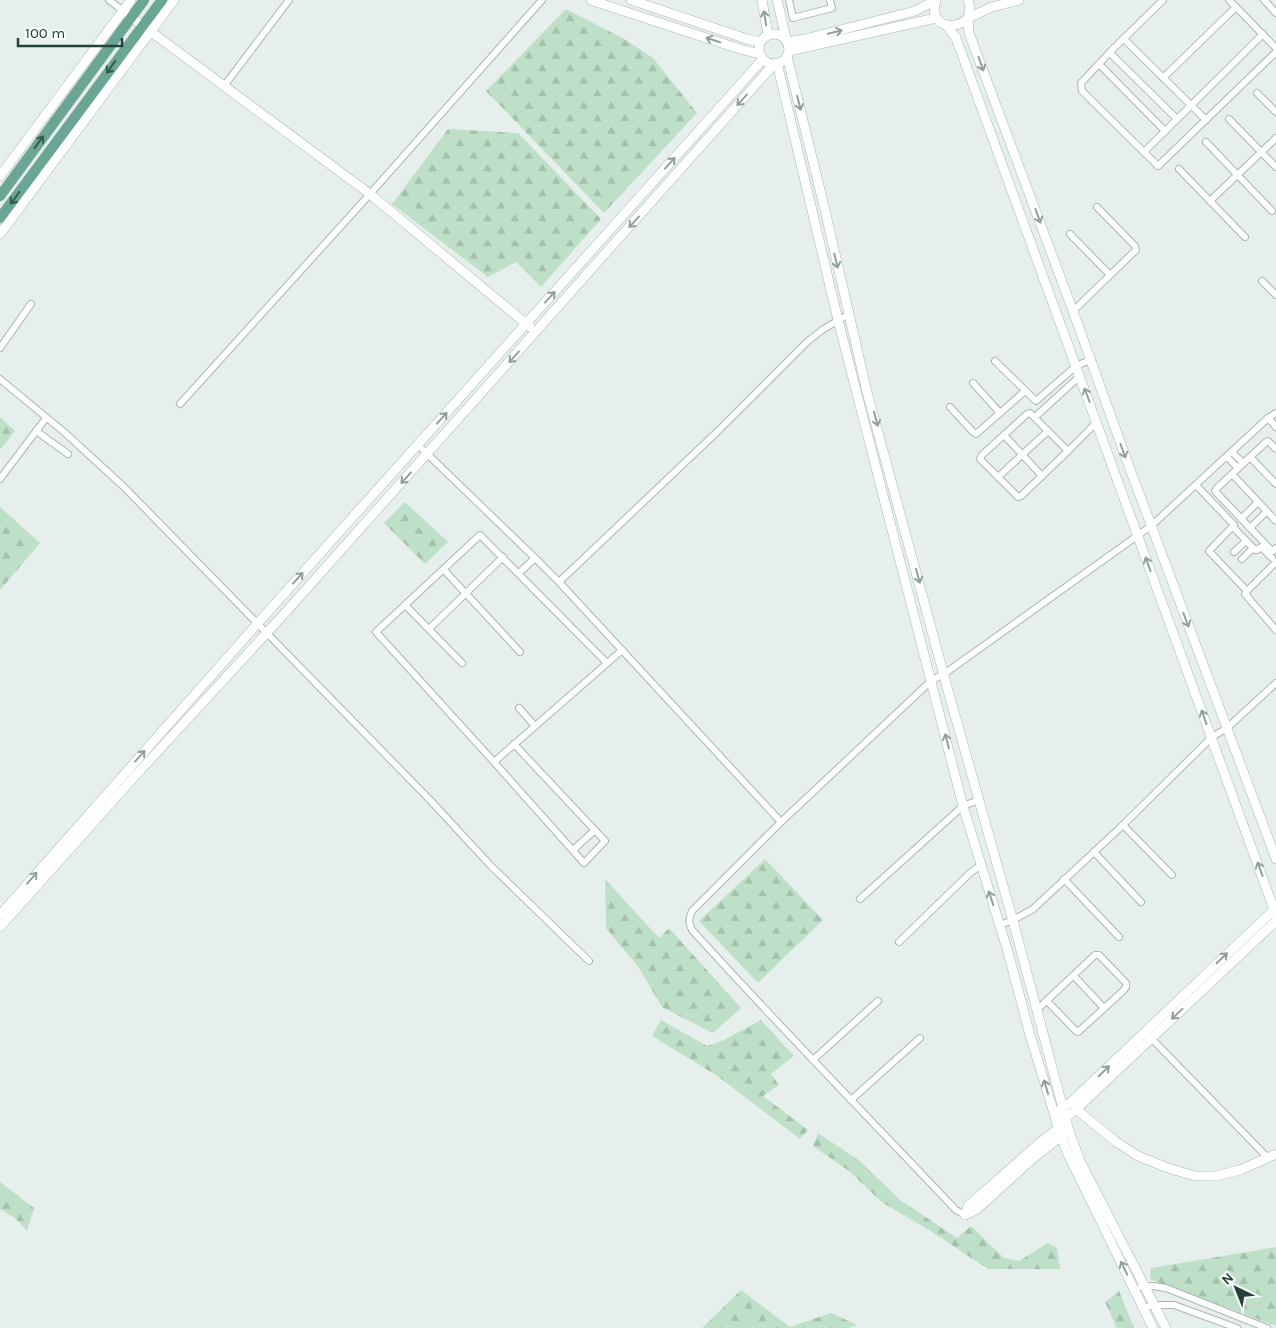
<svg xmlns="http://www.w3.org/2000/svg" width="1276" height="1328" font-family="Karla,sans-serif">
  <style>
    .forest { fill: url(#forest-firs) }
    .lines { fill: none; stroke-linecap: round; stroke-linejoin: round }
    .street-casing { stroke: #a8b8b2; stroke-width: 8 }
    .secondary-casing { stroke: #a4bbb3; stroke-width: 10 }
    .primary-casing { stroke: #c2cac8; stroke-width: 11 }
    .street { stroke: #fff; stroke-width: 6 }
    .secondary { stroke: #fff; stroke-width: 9 }
    .primary { stroke: #6aa596; stroke-width: 10 }
    .oneway { stroke: #92a09c }
    .oneway2 { stroke: #365b51 }
  </style>
  <defs>
    <pattern id="forest-firs" width="22" height="20" patternUnits="userSpaceOnUse" patternTransform="scale(1.25)"><rect width="22" height="20" fill="#bfe0c8"/><path d="M5 1l3.5 6h-7zM16 11l3.5 6h-7z" fill="#a4c1ad"/></pattern>
  </defs>
  <rect width="100%" height="100%" fill="#e6efeb"/>
  <g class="forest">
    <path d="M566,9L626,40L653,58L697,113L604,213L486,91Z"/>
    <path d="M448,129L518,133L601,219L541,287L516,262L488,277L392,204Z"/>
    <path d="M0,417L15,431L0,450Z"/>
    <path d="M405,502L448,542L425,564L384,523Z"/>
    <path d="M0,507L40,543L0,590Z"/>
    <path d="M765,859L823,920L758,983L699,921Z"/>
    <path d="M605,879L659,938L669,928L741,1008L713,1033L662,1007L639,968L606,928Z"/>
    <path d="M661,1020L707,1046L722,1041L761,1020L794,1056L771,1074L779,1085L763,1096L808,1130L800,1139L716,1075L652,1036Z"/>
    <path d="M818,1133L860,1161L900,1200L957,1238L971,1226L1004,1258L1019,1261L1048,1243L1057,1248L1060,1269H988L929,1230L883,1203L849,1171L813,1146Z"/>
    <path d="M0,1182L34,1208L27,1231L15,1218L0,1209Z"/>
    <path d="M1276,1247V1326L1150,1279L1151,1268Z"/>
    <path d="M741,1290L790,1327L831,1313L857,1325L848,1328H702Z"/>
    <path d="M1119,1291L1134,1328H1117L1105,1302Z"/>
  </g>
  <g class="lines">
    <defs>
      <g id="street">
        <path d="M109,0L123,11"/>
        <path d="M789,0L793,18L832,8L830,0"/>
        <path d="M1163,0L1112,50L1081,83L1082,91L1158,166L1276,52"/>
        <path d="M1229,0L1276,48"/>
        <path d="M1264,0L1276,13"/>
        <path d="M1124,39L1206,120"/>
        <path d="M1110,53L1177,119"/>
        <path d="M1099,64L1165,131"/>
        <path d="M1163,78L1236,7"/>
        <path d="M224,86L289,0"/>
        <path d="M1257,93L1276,112"/>
        <path d="M1229,119L1276,167"/>
        <path d="M1206,142L1272,211"/>
        <path d="M1144,152L1263,34"/>
        <path d="M1179,169L1245,237"/>
        <path d="M1210,201L1276,138"/>
        <path d="M1070,234L1110,275"/>
        <path d="M1262,281L1276,295"/>
        <path d="M1073,311L1136,250L1135,246L1097,207"/>
        <path d="M0,348L31,304"/>
        <path d="M995,361L1036,401L1076,366L1090,360"/>
        <path d="M0,379L64,432L123,486L430,800L491,866L589,961"/>
        <path d="M973,383L1000,413"/>
        <path d="M180,404L370,194L542,0"/>
        <path d="M950,407L973,432L976,434L1025,391"/>
        <path d="M1030,413L1068,451L1021,496L1018,497L980,459L982,455L1027,414Z"/>
        <path d="M1035,417L1080,376"/>
        <path d="M1268,418L1276,427"/>
        <path d="M36,431L68,454"/>
        <path d="M1004,435L1042,476"/>
        <path d="M418,445L535,558L559,582L781,822"/>
        <path d="M1276,449L1268,441L1266,442L1216,489L1215,491L1271,550L1273,551L1276,548"/>
        <path d="M1068,451L1097,422"/>
        <path d="M1232,452L1243,463"/>
        <path d="M1227,457L1238,468"/>
        <path d="M1250,457L1276,484"/>
        <path d="M1232,474L1276,521"/>
        <path d="M998,477L1048,431"/>
        <path d="M0,479L46,418"/>
        <path d="M1196,485L1234,525L1209,551L1247,591"/>
        <path d="M1241,519L1258,502"/>
        <path d="M1233,527L1255,550H1257L1261,547L1272,558"/>
        <path d="M1250,528L1267,511"/>
        <path d="M1234,552L1246,541"/>
        <path d="M1242,559L1253,548"/>
        <path d="M1276,562L1247,591L1245,594L1276,630"/>
        <path d="M444,570L520,652"/>
        <path d="M519,573L535,558"/>
        <path d="M559,582L718,431L807,342L822,330L849,314"/>
        <path d="M405,605L462,663"/>
        <path d="M429,629L503,557"/>
        <path d="M607,663L480,535L376,632L494,762L612,659L622,650"/>
        <path d="M519,708L535,726"/>
        <path d="M494,762L584,863L605,841L514,744"/>
        <path d="M1123,825L1172,875"/>
        <path d="M573,850L595,830"/>
        <path d="M1094,852L1141,902"/>
        <path d="M1064,879L1119,937"/>
        <path d="M860,899L963,806L979,800"/>
        <path d="M1000,925L1013,920L1033,909L1123,825L1212,737L1227,728L1276,683"/>
        <path d="M899,942L970,873L981,865"/>
        <path d="M1074,976L1104,1008"/>
        <path d="M1037,1010L1043,1004L1095,955H1099L1126,983V987L1123,991L1078,1032L1075,1030L1047,1001"/>
        <path d="M1151,1038L1268,1158"/>
        <path d="M813,1060L878,1001"/>
        <path d="M851,1100L920,1038"/>
        <path d="M965,1215L956,1210C868,1117 778,1025 692,930C688,922 689,918 692,911L781,822L932,680L944,674L1151,526L1268,418L1276,413"/>
        <path d="M1141,1287L1153,1286L1166,1288L1267,1328"/>
        <path d="M1143,1308L1155,1305H1174L1237,1328"/>
      </g>
      <g id="secondary">
        <path d="M591,0L596,2L740,49L760,54"/>
        <path d="M631,0L747,39L760,42"/>
        <path d="M762,0L768,35"/>
        <path d="M777,0L787,42L805,39L915,11L936,0"/>
        <path d="M936,0C928,23 951,34 968,18L970,7L968,0"/>
        <path d="M1019,0L992,7L968,18L969,33L1073,311L1130,469L1276,859"/>
        <path d="M123,11L370,194L530,327"/>
        <path d="M946,25L956,38L1276,915"/>
        <circle cx="774" cy="49" r="15"/>
        <path d="M789,51L936,18"/>
        <path d="M787,56L824,206L867,392L949,694L1015,928L1069,1131L1081,1163L1166,1328"/>
        <path d="M777,63L838,320L963,806L1008,952L1030,1035L1061,1136L1068,1154L1153,1328"/>
        <path d="M0,176L131,0"/>
        <path d="M0,234L174,0"/>
        <path d="M0,915L266,614L763,59"/>
        <path d="M0,927L136,775L285,613L774,64"/>
        <path d="M1076,1109L1115,1141L1138,1156L1168,1168L1195,1176H1215L1240,1170L1276,1154"/>
        <path d="M1059,1111L1071,1102L1276,908"/>
        <path d="M1062,1120L1072,1113L1276,921"/>
        <path d="M965,1215L968,1206L1043,1140L1063,1125"/>
        <path d="M965,1215L976,1210L1030,1161L1065,1133"/>
      </g>
      <g id="primary">
        <path d="M0,196L144,0"/>
        <path d="M0,218L162,0"/>
      </g>
    </defs>
    <use href="#street" class="street-casing"/>
    <use href="#secondary" class="secondary-casing"/>
    <use href="#primary" class="primary-casing"/>
    <use href="#street" class="street"/>
    <use href="#secondary" class="secondary"/>
    <use href="#primary" class="primary"/>
  </g>
  <defs><path id="oneway-shaft" d="M-6 0H5M1.5-3L5.5 0L1.5 3" fill="none" stroke-width="1.6" stroke-linecap="round" stroke-linejoin="round" transform="scale(1.25)"/></defs>
  <g class="oneway">
    <use href="#oneway-shaft" transform="translate(765 18) rotate(-99)"/>
    <use href="#oneway-shaft" transform="translate(835 32) rotate(-14)"/>
    <use href="#oneway-shaft" transform="translate(713 40) rotate(-162)"/>
    <use href="#oneway-shaft" transform="translate(981 64) rotate(70)"/>
    <use href="#oneway-shaft" transform="translate(742 100) rotate(132)"/>
    <use href="#oneway-shaft" transform="translate(799 103) rotate(76)"/>
    <use href="#oneway-shaft" transform="translate(670 163) rotate(-48)"/>
    <use href="#oneway-shaft" transform="translate(1038 216) rotate(70)"/>
    <use href="#oneway-shaft" transform="translate(634 222) rotate(132)"/>
    <use href="#oneway-shaft" transform="translate(836 261) rotate(77)"/>
    <use href="#oneway-shaft" transform="translate(550 297) rotate(-48)"/>
    <use href="#oneway-shaft" transform="translate(514 357) rotate(132)"/>
    <use href="#oneway-shaft" transform="translate(1087 395) rotate(-111)"/>
    <use href="#oneway-shaft" transform="translate(442 418) rotate(-48)"/>
    <use href="#oneway-shaft" transform="translate(876 419) rotate(75)"/>
    <use href="#oneway-shaft" transform="translate(1123 451) rotate(70)"/>
    <use href="#oneway-shaft" transform="translate(406 478) rotate(132)"/>
    <use href="#oneway-shaft" transform="translate(1148 564) rotate(-110)"/>
    <use href="#oneway-shaft" transform="translate(918 576) rotate(75)"/>
    <use href="#oneway-shaft" transform="translate(298 578) rotate(-48)"/>
    <use href="#oneway-shaft" transform="translate(1186 620) rotate(69)"/>
    <use href="#oneway-shaft" transform="translate(1204 717) rotate(-110)"/>
    <use href="#oneway-shaft" transform="translate(947 741) rotate(-104)"/>
    <use href="#oneway-shaft" transform="translate(140 756) rotate(-48)"/>
    <use href="#oneway-shaft" transform="translate(1260 869) rotate(-110)"/>
    <use href="#oneway-shaft" transform="translate(32 878) rotate(-49)"/>
    <use href="#oneway-shaft" transform="translate(991 898) rotate(-108)"/>
    <use href="#oneway-shaft" transform="translate(1222 958) rotate(-44)"/>
    <use href="#oneway-shaft" transform="translate(1177 1014) rotate(137)"/>
    <use href="#oneway-shaft" transform="translate(1104 1071) rotate(-44)"/>
    <use href="#oneway-shaft" transform="translate(1046 1087) rotate(-107)"/>
    <use href="#oneway-shaft" transform="translate(1124 1268) rotate(-116)"/>
  </g>
  <g class="oneway2">
    <use href="#oneway-shaft" transform="translate(111 67) rotate(126)"/>
    <use href="#oneway-shaft" transform="translate(39 142) rotate(-54)"/>
    <use href="#oneway-shaft" transform="translate(15 198) rotate(126)"/>
  </g>
  <g transform="translate(1236 1288) rotate(317)" stroke="#f7fbf9" stroke-width="4" paint-order="stroke">
  <path d="M0-4L9 19L0 12L-9 19Z" fill="#24423a"/>
  <text y="-8" font-size="14" font-weight="bold" text-anchor="middle" fill="#24423a">N</text>
  </g>
  <path d="M18 38v8h104v-8" fill="none" stroke="#24423a" stroke-width="2.5"/>
  <text x="25" y="38" font-size="15" fill="#24423a" stroke="#f7fbf9" stroke-width="4" paint-order="stroke">100 m</text>
</svg>
